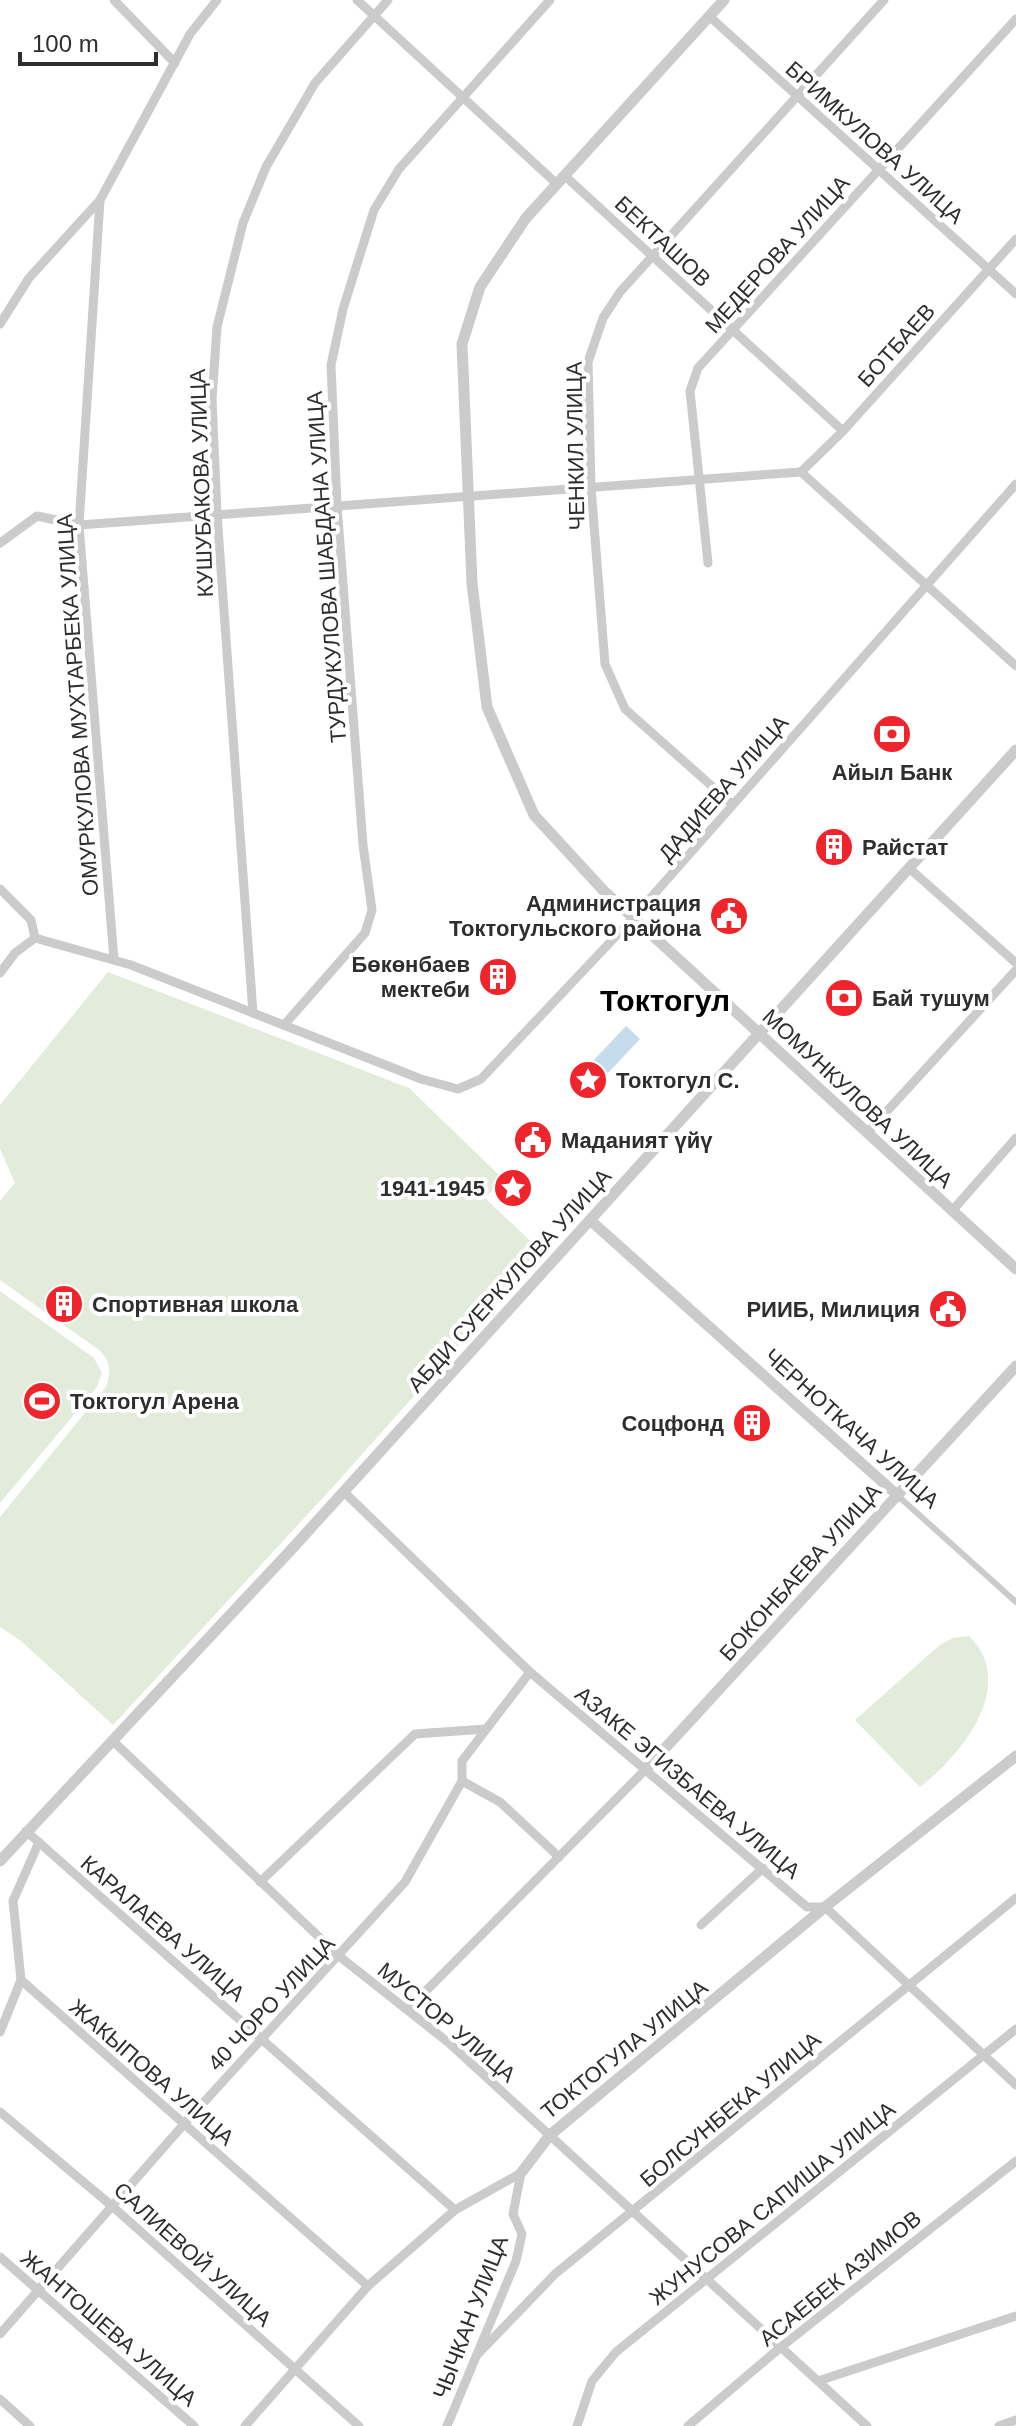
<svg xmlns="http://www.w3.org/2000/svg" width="1016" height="2426" font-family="Arial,sans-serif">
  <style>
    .green { fill: #e3ecda }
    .water { fill: #c5dced }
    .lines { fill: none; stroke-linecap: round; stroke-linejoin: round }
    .pedestrian { stroke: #cbcbcb; stroke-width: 6 }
    .minor { stroke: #cbcbcb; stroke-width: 9 }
    .tertiary { stroke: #cbcbcb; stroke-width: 11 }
    .labels { text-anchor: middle; stroke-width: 8; stroke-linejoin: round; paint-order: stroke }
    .street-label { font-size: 22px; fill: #2e2e2e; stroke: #fff }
    .poi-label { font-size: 22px; font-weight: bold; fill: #2e2e2e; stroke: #fff; text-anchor: start }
    .district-label { font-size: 30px; font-weight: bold; fill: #000; stroke: #fff }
  </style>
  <rect width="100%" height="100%" fill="#fff"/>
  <g class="green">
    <path d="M108,972L409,1088L503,1179L485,1198L542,1252L332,1488L113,1725L21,1641L0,1627V1517L106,1387C111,1372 111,1361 99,1350L0,1280V1201L15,1183L0,1149V1105Z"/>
    <path d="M0,1291L94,1358L102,1373L97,1387L0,1503Z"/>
    <path d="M969,1636C1016,1682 968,1749 920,1787L855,1720L941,1644L953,1638Z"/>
  </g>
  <path class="water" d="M626,1026L640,1039L608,1073L594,1060Z"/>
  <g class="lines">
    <path class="pedestrian" d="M897,1495L1016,1602"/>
    <g class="minor">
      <path d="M114,0L175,63"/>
      <path d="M357,0L557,184"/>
      <path d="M709,16L1016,294"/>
      <path d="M565,176L843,431"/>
      <path d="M0,324L29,278L100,200"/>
      <path d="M801,472L843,431L1016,239"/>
      <path d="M801,472L1016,666"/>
      <path d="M0,543L37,516L79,525L801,472"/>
      <path d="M708,563L690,391L698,368L1016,19"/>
      <path d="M732,804L625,709L605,664L591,487L588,362L603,318L620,292L884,0"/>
      <path d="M909,868L1016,963"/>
      <path d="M0,889L31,920L35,938"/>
      <path d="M35,938L131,965L421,1079L458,1089L481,1079L633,918L1016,484"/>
      <path d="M114,960L79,525L100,200L190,34L217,0"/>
      <path d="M0,973L15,953L35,938"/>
      <path d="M253,1013L217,514L212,399L217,327L243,223L266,167L315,83L388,0"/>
      <path d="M284,1025L365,933L372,910L363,845L337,505L331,365L343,309L374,210L399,169L550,0"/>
      <path d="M867,1133L1016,970"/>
      <path d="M952,1211L1016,1138"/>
      <path d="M344,1492L530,1672L807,1907H825L1016,2085"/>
      <path d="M113,1741L339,1956L449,2043L867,2426"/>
      <path d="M462,1781L500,1802L559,1857"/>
      <path d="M26,1831L455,2210"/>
      <path d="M39,1842L13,1901L21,1980L368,2286"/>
      <path d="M260,1882L415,1734L486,1729"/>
      <path d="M701,1925L763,1868"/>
      <path d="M408,2009L645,1770"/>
      <path d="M0,2032L21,1980"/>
      <path d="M0,2112L112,2206L359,2426"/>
      <path d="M0,2257L194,2426"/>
      <path d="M0,2334L184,2124L405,1882L462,1781V1761L530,1672"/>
      <path d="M476,2356L555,2274L1016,1898"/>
      <path d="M818,2381L1016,2316"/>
      <path d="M0,2399L30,2426"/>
      <path d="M245,2426L368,2286L455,2210L521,2173"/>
      <path d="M447,2426L516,2261L522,2234L513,2214L521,2173"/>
      <path d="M577,2426L592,2381L616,2352L1016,2029"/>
      <path d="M688,2426L781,2347L1016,2161"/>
      <path d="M999,2426L1016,2420"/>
    </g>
    <g class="tertiary">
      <path d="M724,0L526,218L480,287L462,344L472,583L487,707L534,815L603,890L1016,1269"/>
      <path d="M590,1220L897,1495"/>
      <path d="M645,1770L1016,1366"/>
      <path d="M0,1861L290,1551L1016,750"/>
      <path d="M521,2173L550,2135L825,1907L1016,1756"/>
    </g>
  </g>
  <defs>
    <symbol id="bank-disc" viewBox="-11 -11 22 22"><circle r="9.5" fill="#ef252b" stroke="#fff"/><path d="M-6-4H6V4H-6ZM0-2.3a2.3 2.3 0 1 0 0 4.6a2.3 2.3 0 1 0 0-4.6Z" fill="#fff"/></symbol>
    <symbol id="building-disc" viewBox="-11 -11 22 22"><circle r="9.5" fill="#ef252b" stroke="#fff"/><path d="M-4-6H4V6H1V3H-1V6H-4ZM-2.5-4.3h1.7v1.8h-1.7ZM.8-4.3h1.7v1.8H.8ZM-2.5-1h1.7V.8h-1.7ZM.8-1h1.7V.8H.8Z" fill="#fff"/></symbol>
    <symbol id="civic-disc" viewBox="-11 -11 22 22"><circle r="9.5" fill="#ef252b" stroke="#fff"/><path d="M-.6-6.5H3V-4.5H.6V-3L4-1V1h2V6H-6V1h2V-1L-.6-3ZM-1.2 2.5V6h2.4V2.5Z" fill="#fff"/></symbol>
    <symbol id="sight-disc" viewBox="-11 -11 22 22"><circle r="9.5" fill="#ef252b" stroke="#fff"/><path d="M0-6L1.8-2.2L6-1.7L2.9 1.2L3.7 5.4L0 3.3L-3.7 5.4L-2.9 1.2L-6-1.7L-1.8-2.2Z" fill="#fff"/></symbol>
    <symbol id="stadium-disc" viewBox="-11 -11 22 22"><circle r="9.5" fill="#ef252b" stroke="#fff"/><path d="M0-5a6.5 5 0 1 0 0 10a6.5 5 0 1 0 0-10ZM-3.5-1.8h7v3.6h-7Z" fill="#fff"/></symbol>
  </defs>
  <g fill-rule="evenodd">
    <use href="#bank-disc" x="870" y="712" width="44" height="44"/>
    <use href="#building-disc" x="812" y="825" width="44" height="44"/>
    <use href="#civic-disc" x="707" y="894" width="44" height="44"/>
    <use href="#building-disc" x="476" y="955" width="44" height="44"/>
    <use href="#bank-disc" x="822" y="976" width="44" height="44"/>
    <use href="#sight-disc" x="566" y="1058" width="44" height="44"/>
    <use href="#civic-disc" x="511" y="1118" width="44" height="44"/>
    <use href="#sight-disc" x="491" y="1166" width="44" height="44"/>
    <use href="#building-disc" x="42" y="1282" width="44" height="44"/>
    <use href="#civic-disc" x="926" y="1287" width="44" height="44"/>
    <use href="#stadium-disc" x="20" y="1379" width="44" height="44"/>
    <use href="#building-disc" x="730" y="1401" width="44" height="44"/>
  </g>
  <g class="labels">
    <g class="street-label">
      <text transform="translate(875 142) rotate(42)" y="8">БРИМКУЛОВА УЛИЦА</text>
      <text transform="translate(663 241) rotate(43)" y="8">БЕКТАШОВ</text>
      <text transform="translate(777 254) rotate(-48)" y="8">МЕДЕРОВА УЛИЦА</text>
      <text transform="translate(896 345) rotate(-48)" y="8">БОТБАЕВ</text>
      <text transform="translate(575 446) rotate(-91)" y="8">ЧЕНКИЛ УЛИЦА</text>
      <text transform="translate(201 483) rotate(-92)" y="8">КУШУБАКОВА УЛИЦА</text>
      <text transform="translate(326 567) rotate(-94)" y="8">ТУРДУКУЛОВА ШАБДАНА УЛИЦА</text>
      <text transform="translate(77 705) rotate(-94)" y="8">ОМУРКУЛОВА МУХТАРБЕКА УЛИЦА</text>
      <text transform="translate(723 788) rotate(-49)" y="8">ДАДИЕВА УЛИЦА</text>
      <text transform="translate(858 1098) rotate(43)" y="8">МОМУНКУЛОВА УЛИЦА</text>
      <text transform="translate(509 1280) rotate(-48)" y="8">АБДИ СУЕРКУЛОВА УЛИЦА</text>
      <text transform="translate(852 1428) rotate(42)" y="8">ЧЕРНОТКАЧА УЛИЦА</text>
      <text transform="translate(800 1572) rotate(-48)" y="8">БОКОНБАЕВА УЛИЦА</text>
      <text transform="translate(688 1782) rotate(40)" y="8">АЗАКЕ ЭГИЗБАЕВА УЛИЦА</text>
      <text transform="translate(163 1928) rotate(41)" y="8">КАРАЛАЕВА УЛИЦА</text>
      <text transform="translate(271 2003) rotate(-47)" y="8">40 ЧОРО УЛИЦА</text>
      <text transform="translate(447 2022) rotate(40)" y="8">МУСТОР УЛИЦА</text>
      <text transform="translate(624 2049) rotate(-39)" y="8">ТОКТОГУЛА УЛИЦА</text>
      <text transform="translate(152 2072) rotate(41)" y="8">ЖАКЫПОВА УЛИЦА</text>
      <text transform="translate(730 2109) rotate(-40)" y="8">БОЛСУНБЕКА УЛИЦА</text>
      <text transform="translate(772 2203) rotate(-39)" y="8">ЖУНУСОВА САПИША УЛИЦА</text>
      <text transform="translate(193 2254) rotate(42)" y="8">САЛИЕВОЙ УЛИЦА</text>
      <text transform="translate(840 2278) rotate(-39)" y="8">АСАЕБЕК АЗИМОВ</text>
      <text transform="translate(470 2317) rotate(-69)" y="8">ЧЫЧКАН УЛИЦА</text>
      <text transform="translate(109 2328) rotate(41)" y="8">ЖАНТОШЕВА УЛИЦА</text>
    </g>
    <g class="poi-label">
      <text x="892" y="780" text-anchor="middle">Айыл Банк</text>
      <text x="862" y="855">Райстат</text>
      <text x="701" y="911" text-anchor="end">Администрация<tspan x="701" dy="25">Токтогульского района</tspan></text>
      <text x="470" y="972" text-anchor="end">Бөкөнбаев<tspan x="470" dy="25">мектеби</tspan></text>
      <text x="872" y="1006">Бай тушум</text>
      <text x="616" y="1088">Токтогул С.</text>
      <text x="561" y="1148">Маданият үйү</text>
      <text x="485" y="1196" text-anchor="end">1941-1945</text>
      <text x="92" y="1312">Спортивная школа</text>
      <text x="920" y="1317" text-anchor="end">РИИБ, Милиция</text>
      <text x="70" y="1409">Токтогул Арена</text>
      <text x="724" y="1431" text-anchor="end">Соцфонд</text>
    </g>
    <g class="district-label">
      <text x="665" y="1011">Токтогул</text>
    </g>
  </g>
  <path d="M20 52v12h136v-12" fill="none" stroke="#2e2e2e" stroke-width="4"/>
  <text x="32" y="52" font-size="24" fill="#2e2e2e" stroke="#ffffff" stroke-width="6" paint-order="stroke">100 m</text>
</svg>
